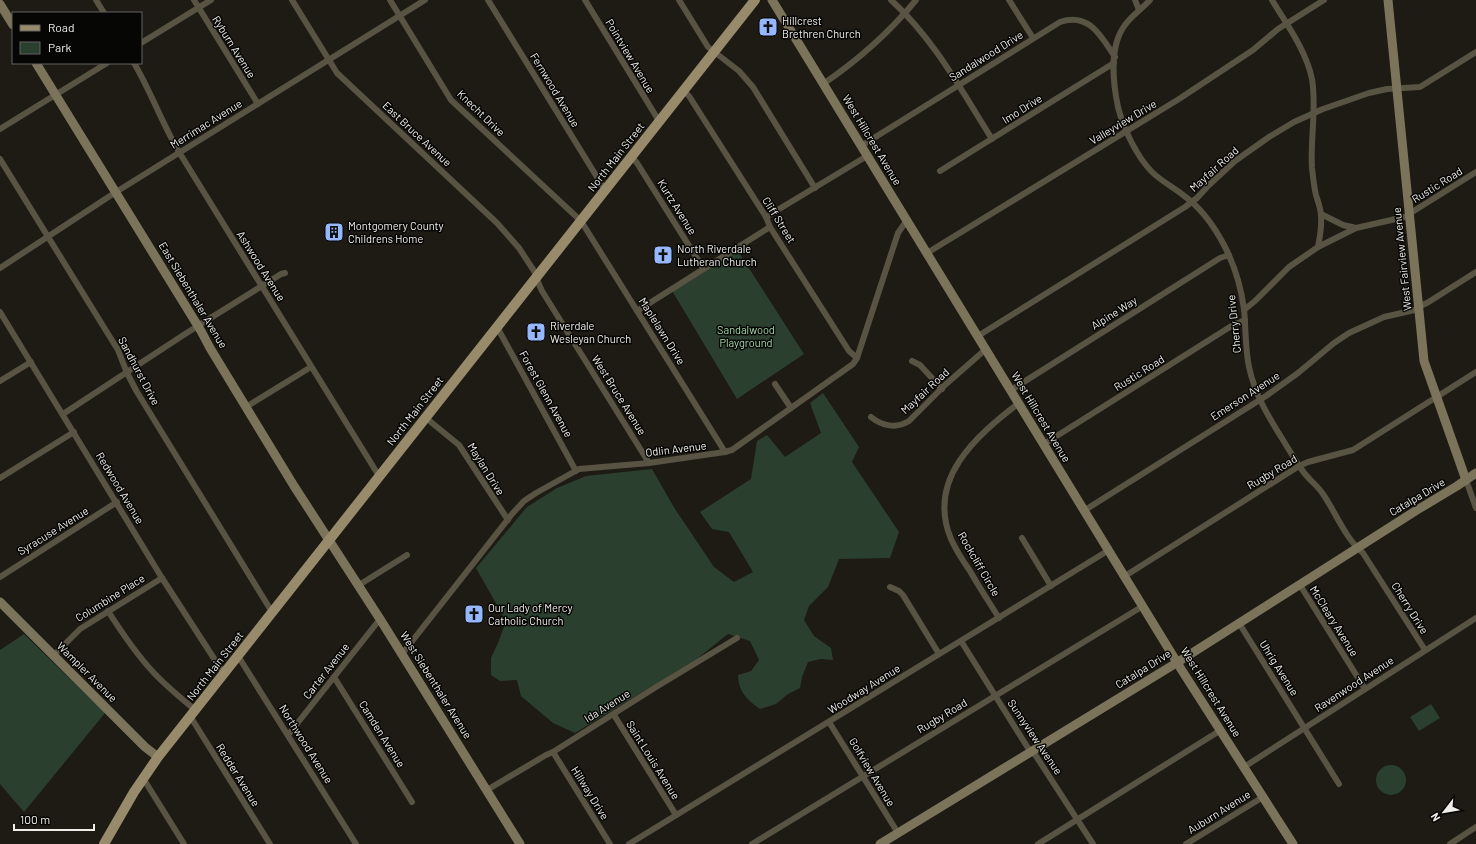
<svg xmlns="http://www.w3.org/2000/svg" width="1476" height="844" font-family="Barlow,sans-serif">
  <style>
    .green { fill: #2b3f2e }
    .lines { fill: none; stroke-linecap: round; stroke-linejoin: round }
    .street { stroke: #595344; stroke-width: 6 }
    .secondary { stroke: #7c735b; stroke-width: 9 }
    .primary { stroke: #988b6c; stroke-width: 10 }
    .labels { text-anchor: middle; stroke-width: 3; stroke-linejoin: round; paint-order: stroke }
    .poi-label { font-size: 11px; fill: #f0eeea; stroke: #060604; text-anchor: start }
    .street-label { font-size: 11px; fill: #f0eeea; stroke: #060604 }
    .park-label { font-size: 11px; fill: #a6dcae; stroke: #060604 }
  </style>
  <rect width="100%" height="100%" fill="#1d1b14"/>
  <g class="green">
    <path d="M736,248L804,354L737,399L671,289Z"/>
    <path d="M823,393L859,447L852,462L899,532L890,558L839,559L828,587L809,606L804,620L814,636L831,648L833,660L821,659L808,662L802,677L800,688L788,694L776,704L760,709C747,700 738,691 738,675L751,671L759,660L750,641L728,634L698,658L575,733L553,723L521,696L517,680L500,681L491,675V658L498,643L506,621L476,568L527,507L557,488L586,476L652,469L675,509L714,567L734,582L753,572L729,532L712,529L700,512L751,479L757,441L767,435L785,457L821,433L810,403Z"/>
    <path d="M24,634L105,713L24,812L0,784V650Z"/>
    <path d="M1431,704L1440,718L1419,731L1410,717Z"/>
    <circle cx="1391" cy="780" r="15"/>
  </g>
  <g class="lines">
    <g class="street">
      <path d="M96,0L104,13"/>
      <path d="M194,0L258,104"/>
      <path d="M292,0L337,73L497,223L519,248L536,274L538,282L542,291L649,463"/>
      <path d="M390,0L451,100L581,221L725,452"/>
      <path d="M488,0L605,190"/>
      <path d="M585,0L659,121"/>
      <path d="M679,0L708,47L739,71L753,87L815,188"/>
      <path d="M891,0C934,39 961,90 992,139"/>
      <path d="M1009,0L1033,38"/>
      <path d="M1135,0L1139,10"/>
      <path d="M1150,0C1142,9 1132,15 1125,25C1109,46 1113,83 1118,107C1123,128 1137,157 1152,172C1161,181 1173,187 1183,195C1200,207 1214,226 1224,245C1234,264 1241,287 1244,309C1246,329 1245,348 1249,367C1255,395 1268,416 1283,440C1289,450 1295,460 1302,470C1308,479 1317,485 1323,494C1336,513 1345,538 1363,553L1425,650"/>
      <path d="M1272,0C1287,25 1306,50 1312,79C1317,108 1310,139 1312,168C1313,177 1314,187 1316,195C1318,202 1321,209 1321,216C1322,227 1320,236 1318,247"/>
      <path d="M141,43L211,0"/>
      <path d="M134,63C151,92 162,123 179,152L379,476"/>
      <path d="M823,84C858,60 889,33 916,0"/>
      <path d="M684,91L689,96L766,217L770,227L849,351L857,358"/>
      <path d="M0,129L107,63"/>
      <path d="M861,146L1060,22C1089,12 1101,36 1115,57"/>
      <path d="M632,157L637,163L703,268"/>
      <path d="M0,159L105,329L118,350L127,373L137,392L272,612"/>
      <path d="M940,171L1114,63"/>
      <path d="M1321,214L1343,225L1356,228"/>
      <path d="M1409,214L1476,172"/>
      <path d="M766,217L867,156"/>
      <path d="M927,253L1179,99L1253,50L1278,29L1324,0"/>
      <path d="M0,268L116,192L425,0"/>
      <path d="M1418,307L1427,303L1476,272"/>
      <path d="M1244,310L1255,301L1289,267L1318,247L1356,228L1409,216"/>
      <path d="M637,311L770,227"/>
      <path d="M0,312L162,578L224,674"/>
      <path d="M497,327L576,471"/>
      <path d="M978,336L1185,207L1197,198L1209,185L1235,161L1269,137L1294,122L1323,109L1369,93L1387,89L1420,87L1476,52"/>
      <path d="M912,361L920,365L942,389"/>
      <path d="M0,381L31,362"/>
      <path d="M775,384L791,408"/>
      <path d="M1011,390L1220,258L1229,255"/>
      <path d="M246,407L311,367"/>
      <path d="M63,414L185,334L281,274L285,273"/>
      <path d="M871,417C882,426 896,429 909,421L945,385L986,349"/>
      <path d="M426,418L459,445L508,520"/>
      <path d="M1044,444L1233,325L1245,320"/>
      <path d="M0,478L74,432"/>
      <path d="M1466,480L1476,508"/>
      <path d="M1085,510L1266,396L1298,373L1334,343L1349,333L1384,317L1419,309"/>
      <path d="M1022,538L1051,586"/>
      <path d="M1125,576L1299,466L1308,462L1353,450L1476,372"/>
      <path d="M0,577L117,502"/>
      <path d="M359,585L407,555"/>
      <path d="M1300,585L1365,689"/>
      <path d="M890,587L899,591L903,595L939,654"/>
      <path d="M108,611C122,633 136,654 154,673C166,686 181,698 195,710"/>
      <path d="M999,618C989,602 979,587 970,571C963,561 956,550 951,539C926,479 976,436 1019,403"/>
      <path d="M1239,623L1339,784"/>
      <path d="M961,641L1028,748L1036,756L1093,844"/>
      <path d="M402,654L512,514L524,501L536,493L579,469L649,463L725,452L732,450L853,364L857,358L898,233L907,220"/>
      <path d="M54,655L80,629L162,578"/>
      <path d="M238,656L356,844"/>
      <path d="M334,677L412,802"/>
      <path d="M614,715L676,815"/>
      <path d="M190,716L270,844"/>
      <path d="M829,722L898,833"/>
      <path d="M288,735L380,619"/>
      <path d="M553,752L610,844"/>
      <path d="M1244,767L1476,618"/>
      <path d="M143,778L184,844"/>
      <path d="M487,790L546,755L553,752L656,687L737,638"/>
      <path d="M629,844L1109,550"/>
      <path d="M752,844L1143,606"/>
      <path d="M1038,844L1221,730"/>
      <path d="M1186,844L1263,797"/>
      <path d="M1450,844L1476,827"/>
    </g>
    <g class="secondary">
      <path d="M772,0L1181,669L1293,844"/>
      <path d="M1388,0L1424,361L1466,480"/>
      <path d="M0,4L13,25"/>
      <path d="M36,63L201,331L210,348L294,486L380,619L520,844"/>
      <path d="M0,602L145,747L158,757"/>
      <path d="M880,844L1178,662L1417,510L1457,486L1476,473"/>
    </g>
    <path class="primary" d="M104,844L134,792L158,757L755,0"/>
  </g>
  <defs>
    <symbol id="church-square" viewBox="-11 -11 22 22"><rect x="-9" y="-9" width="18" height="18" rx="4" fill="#95b7fd" stroke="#060604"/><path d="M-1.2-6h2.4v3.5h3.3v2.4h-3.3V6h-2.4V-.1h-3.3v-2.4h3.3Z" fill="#111"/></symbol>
    <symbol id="building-square" viewBox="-11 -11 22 22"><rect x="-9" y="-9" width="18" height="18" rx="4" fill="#95b7fd" stroke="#060604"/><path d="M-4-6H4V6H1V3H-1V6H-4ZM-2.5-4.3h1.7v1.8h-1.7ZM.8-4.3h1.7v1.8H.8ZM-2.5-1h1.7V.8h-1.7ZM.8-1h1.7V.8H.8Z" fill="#111"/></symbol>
  </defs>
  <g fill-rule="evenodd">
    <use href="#church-square" x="757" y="16" width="22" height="22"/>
    <use href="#building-square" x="323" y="221" width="22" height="22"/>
    <use href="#church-square" x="652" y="244" width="22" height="22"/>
    <use href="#church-square" x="525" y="321" width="22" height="22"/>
    <use href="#church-square" x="463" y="603" width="22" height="22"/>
  </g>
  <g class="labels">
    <g class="poi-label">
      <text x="782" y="25">Hillcrest<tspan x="782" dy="13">Brethren Church</tspan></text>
      <text x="348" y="230">Montgomery County<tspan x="348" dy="13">Childrens Home</tspan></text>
      <text x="677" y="253">North Riverdale<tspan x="677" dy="13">Lutheran Church</tspan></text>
      <text x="550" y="330">Riverdale<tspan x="550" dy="13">Wesleyan Church</tspan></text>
      <text x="488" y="612">Our Lady of Mercy<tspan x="488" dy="13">Catholic Church</tspan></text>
    </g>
    <g class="street-label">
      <text transform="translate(234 47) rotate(58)" y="4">Ryburn Avenue</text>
      <text transform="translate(630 56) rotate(59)" y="4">Pointview Avenue</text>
      <text transform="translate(986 56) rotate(-32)" y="4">Sandalwood Drive</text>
      <text transform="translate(555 90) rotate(59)" y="4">Fernwood Avenue</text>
      <text transform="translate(1022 109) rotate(-32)" y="4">Imo Drive</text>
      <text transform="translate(481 113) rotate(44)" y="4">Knecht Drive</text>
      <text transform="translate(1123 122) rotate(-31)" y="4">Valleyview Drive</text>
      <text transform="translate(206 124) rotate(-32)" y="4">Merrimac Avenue</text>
      <text transform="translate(417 134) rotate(43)" y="4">East Bruce Avenue</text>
      <text transform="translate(872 140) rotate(59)" y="4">West Hillcrest Avenue</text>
      <text transform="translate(616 157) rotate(-52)" y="4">North Main Street</text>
      <text transform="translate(1214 169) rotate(-42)" y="4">Mayfair Road</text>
      <text transform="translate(1437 185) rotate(-32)" y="4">Rustic Road</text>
      <text transform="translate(677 207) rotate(58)" y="4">Kurtz Avenue</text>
      <text transform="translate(779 220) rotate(58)" y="4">Cliff Street</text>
      <text transform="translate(1402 259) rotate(-96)" y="4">West Fairview Avenue</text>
      <text transform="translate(261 266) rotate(58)" y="4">Ashwood Avenue</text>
      <text transform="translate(193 295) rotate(59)" y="4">East Siebenthaler Avenue</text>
      <text transform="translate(1114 313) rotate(-32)" y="4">Alpine Way</text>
      <text transform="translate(1234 324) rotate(-96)" y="4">Cherry Drive</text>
      <text transform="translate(662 331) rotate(58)" y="4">Maplelawn Drive</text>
      <text transform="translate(139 371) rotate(62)" y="4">Sandhurst Drive</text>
      <text transform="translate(1139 373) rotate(-32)" y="4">Rustic Road</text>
      <text transform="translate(925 391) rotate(-43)" y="4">Mayfair Road</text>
      <text transform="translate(546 394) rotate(61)" y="4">Forest Glenn Avenue</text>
      <text transform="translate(619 395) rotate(58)" y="4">West Bruce Avenue</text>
      <text transform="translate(1245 396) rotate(-33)" y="4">Emerson Avenue</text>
      <text transform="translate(415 411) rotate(-52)" y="4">North Main Street</text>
      <text transform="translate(1041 417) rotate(59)" y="4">West Hillcrest Avenue</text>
      <text transform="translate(676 449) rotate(-7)" y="4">Odlin Avenue</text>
      <text transform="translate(486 469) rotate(58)" y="4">Maylan Drive</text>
      <text transform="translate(1272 472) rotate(-31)" y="4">Rugby Road</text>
      <text transform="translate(120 488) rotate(59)" y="4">Redwood Avenue</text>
      <text transform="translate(1417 497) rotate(-31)" y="4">Catalpa Drive</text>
      <text transform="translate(53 531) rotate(-32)" y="4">Syracuse Avenue</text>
      <text transform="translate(979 564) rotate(60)" y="4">Rockcliff Circle</text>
      <text transform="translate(110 598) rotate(-32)" y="4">Columbine Place</text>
      <text transform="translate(1410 608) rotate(58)" y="4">Cherry Drive</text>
      <text transform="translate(1334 621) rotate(58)" y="4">McCleary Avenue</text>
      <text transform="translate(215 666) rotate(-52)" y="4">North Main Street</text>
      <text transform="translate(1279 668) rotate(58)" y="4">Uhrig Avenue</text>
      <text transform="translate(1143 669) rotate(-32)" y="4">Catalpa Drive</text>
      <text transform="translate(326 671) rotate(-52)" y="4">Carter Avenue</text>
      <text transform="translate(87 672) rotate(45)" y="4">Wampler Avenue</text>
      <text transform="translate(1354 684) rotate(-33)" y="4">Ravenwood Avenue</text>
      <text transform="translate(436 685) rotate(58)" y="4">West Siebenthaler Avenue</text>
      <text transform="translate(864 689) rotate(-32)" y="4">Woodway Avenue</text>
      <text transform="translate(1211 692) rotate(58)" y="4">West Hillcrest Avenue</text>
      <text transform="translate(607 706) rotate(-32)" y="4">Ida Avenue</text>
      <text transform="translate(942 716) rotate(-31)" y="4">Rugby Road</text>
      <text transform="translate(382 734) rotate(58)" y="4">Camden Avenue</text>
      <text transform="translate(1035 737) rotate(56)" y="4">Sunnyview Avenue</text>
      <text transform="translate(306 744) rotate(58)" y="4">Northwood Avenue</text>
      <text transform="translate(653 760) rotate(58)" y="4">Saint Louis Avenue</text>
      <text transform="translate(872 772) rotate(59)" y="4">Golfview Avenue</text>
      <text transform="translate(238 775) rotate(58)" y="4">Redder Avenue</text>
      <text transform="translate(590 793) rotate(58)" y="4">Hillway Drive</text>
      <text transform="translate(1219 812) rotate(-32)" y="4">Auburn Avenue</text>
    </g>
    <g class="park-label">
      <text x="746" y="334">Sandalwood<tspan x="746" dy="13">Playground</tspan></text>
    </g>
  </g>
  <rect x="12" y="12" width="130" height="52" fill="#060604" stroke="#646360"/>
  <rect x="20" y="25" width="20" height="6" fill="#988b6c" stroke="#646360"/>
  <text x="48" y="32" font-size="12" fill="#f0eeea">Road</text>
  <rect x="20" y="42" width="20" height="12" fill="#2b3f2e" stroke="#646360"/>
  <text x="48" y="52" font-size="12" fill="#f0eeea">Park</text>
  <g transform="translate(1444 812) rotate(239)" stroke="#060604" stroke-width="3" paint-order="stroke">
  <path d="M0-3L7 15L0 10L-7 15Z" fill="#f0eeea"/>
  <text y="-6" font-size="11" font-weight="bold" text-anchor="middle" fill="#f0eeea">N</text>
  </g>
  <path d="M14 824v6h80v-6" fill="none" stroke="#f0eeea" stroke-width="2"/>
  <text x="20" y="824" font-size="12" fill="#f0eeea" stroke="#060604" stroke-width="3" paint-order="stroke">100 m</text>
</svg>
